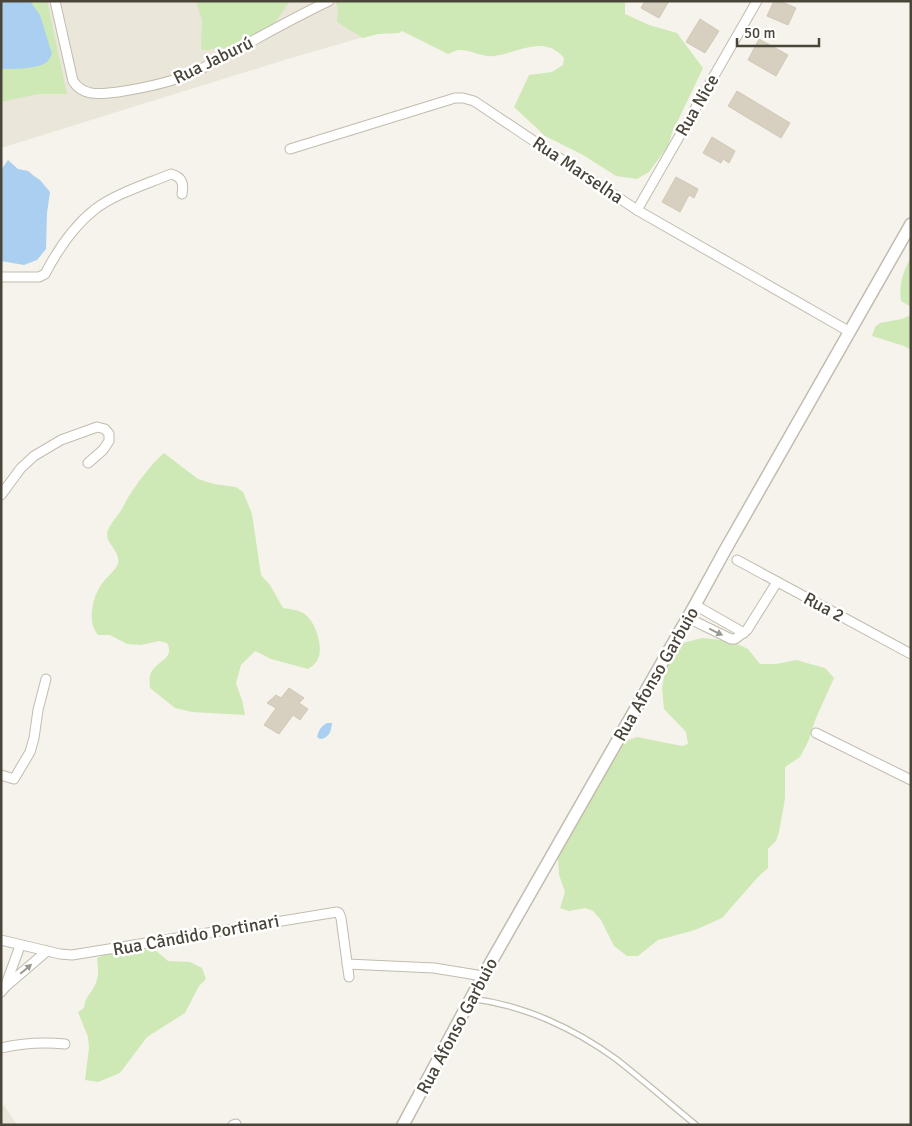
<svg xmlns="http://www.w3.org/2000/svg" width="912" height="1126" font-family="Signika,sans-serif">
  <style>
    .residential { fill: #eae6da }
    .green { fill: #cee9b6 }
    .water { fill: #aacff1 }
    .building { fill: #d7d0c1; stroke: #d2c8b4 }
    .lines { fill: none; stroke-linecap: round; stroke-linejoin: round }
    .service-casing { stroke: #c1bcae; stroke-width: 7 }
    .minor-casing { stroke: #c1bcae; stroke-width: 11 }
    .tertiary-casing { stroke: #c1bcae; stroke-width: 14 }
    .service { stroke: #fff; stroke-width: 4.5 }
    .minor { stroke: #fff; stroke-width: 9 }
    .tertiary { stroke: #fff; stroke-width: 11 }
    .oneway { fill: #9b9992 }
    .labels { text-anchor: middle; stroke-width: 5; stroke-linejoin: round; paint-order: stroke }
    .street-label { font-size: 18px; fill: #4a4539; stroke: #fff }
  </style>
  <rect width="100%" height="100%" fill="#f6f3ec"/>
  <g class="residential">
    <path d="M1,1H488L291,58L1,148Z"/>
    <path d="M4,1105L17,1125H1V1106Z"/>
  </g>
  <g class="green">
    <path d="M1,1H47L67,94H38L1,102Z"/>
    <path d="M196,1H290C278,18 259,50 236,51C231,51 226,49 220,48C213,48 208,52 201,49L202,20Z"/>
    <path d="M335,1H625V14L649,25L677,33L703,68L672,133L668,146L649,172L637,179L616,176L583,155L545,136L514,107L529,75L552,72L563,65L564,58C544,34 518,53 494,56C484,58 469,49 459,50C456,50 451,53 448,54L402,31L399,33L378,34L363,38L337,22L338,8Z"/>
    <path d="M911,256V307L901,301C899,281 903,274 911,256Z"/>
    <path d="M911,315V350L904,346L872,336L875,327L880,323L902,319Z"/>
    <path d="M164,453L198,479L214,484L236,487L243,492L252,514L261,575L270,585L283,608C290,609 298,610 303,613C310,617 314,625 317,633C321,647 323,660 308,669L271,659L255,651L241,665L236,683L242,700L245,715L192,712L175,708L150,688C150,685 149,679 150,676C153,661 176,660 167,643L159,641L141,645L127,644L110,635H98C86,621 93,594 104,581C108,576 114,571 117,566C123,553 107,545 107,535C107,527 116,518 120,512C123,508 124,505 126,501C135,486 151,464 164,453Z"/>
    <path d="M702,638L731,641L748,649L760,664H776L796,660L825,668L834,678L816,718L808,742L800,757L785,767V799L779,832L776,841L768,849V868L758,877L722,918L695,930L658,940L638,956H627L614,946L601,920L593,911L585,908L569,911L560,908L565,892L559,875L558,858L563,841L622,742L637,737L682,746L688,744L686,732L664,709L662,688L666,665L674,651L683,643Z"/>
    <path d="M147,947L154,949L168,961L190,962L202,968L206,979L199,986L185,1013L147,1037L120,1073L98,1082L85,1080L89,1048L88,1037L78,1012L84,1008C85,996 92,993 96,983C99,975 98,966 97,958L116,950Z"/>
  </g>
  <g class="water">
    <path d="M1,1H30L40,15L52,54C50,57 49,60 47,62C39,69 12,69 1,69Z"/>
    <path d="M8,160L18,169L28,171L34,176L40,180L50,192L47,213L46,249L37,260L24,265L1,261V170Z"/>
    <path d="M327,723H332C331,732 329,738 320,739L317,737C319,730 321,726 327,723Z"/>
  </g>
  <g class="building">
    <path d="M645,1H669L659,18L641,8Z"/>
    <path d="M774,1H780L796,8L788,25L767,16Z"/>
    <path d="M700,19L719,31L705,53L686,42Z"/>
    <path d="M759,39L788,55L776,76L748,60Z"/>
    <path d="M737,91L790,123L781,138L728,106Z"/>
    <path d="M712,137L735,151L729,163L723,159L721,163L703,153Z"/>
    <path d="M676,177L698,189L694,198L689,195L680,212L662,202Z"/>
    <path d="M289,688L304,698L299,703L308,709L300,720L293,715L279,734L264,725L276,708L267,703L276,695L281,698Z"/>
  </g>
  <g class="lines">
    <defs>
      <path id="service" d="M473,999C524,1005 575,1029 616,1059C643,1080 669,1103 696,1125"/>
      <g id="minor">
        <path d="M55,1L73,81C83,97 101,94 118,92C144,88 170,83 195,72C206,67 217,60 228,54C262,36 295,17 329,1"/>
        <path d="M290,149L455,98H463L474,101L637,210L850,332"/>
        <path d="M637,210L757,1"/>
        <path d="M1,277H39L45,274C57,251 74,226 94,210C114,194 147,184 171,174C182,177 184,183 182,194"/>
        <path d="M1,495L21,468L34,456L61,440L97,427L105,429L109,434V441L103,450L88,463"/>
        <path d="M737,560L911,654"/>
        <path d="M695,605L744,633"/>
        <path d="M688,618L731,639H735L747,630L777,582"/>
        <path d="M816,733L911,780"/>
        <path d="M1,775L14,779L30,752L34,738L38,710L46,679"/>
        <path d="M1,940L60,954L72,955L337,912L339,913L341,918L349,977"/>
        <path d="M347,964L434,968L483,976"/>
        <path d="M5,987L47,951"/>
        <path d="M1,992L5,987L20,946"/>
        <path d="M1,1048C23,1043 44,1042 65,1044"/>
        <path d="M233,1125L236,1124"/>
      </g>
      <path id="tertiary" d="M403,1125L483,976L695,605L724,552L911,224"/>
    </defs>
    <use href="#service" class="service-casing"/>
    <use href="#minor" class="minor-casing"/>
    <use href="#tertiary" class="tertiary-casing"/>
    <use href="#service" class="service"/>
    <use href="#minor" class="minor"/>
    <use href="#tertiary" class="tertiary"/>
  </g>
  <defs><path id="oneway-solid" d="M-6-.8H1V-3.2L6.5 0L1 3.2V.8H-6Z" transform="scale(1.25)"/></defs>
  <g class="oneway">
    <use href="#oneway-solid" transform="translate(716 632) rotate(26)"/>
    <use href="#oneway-solid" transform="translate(26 969) rotate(-40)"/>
  </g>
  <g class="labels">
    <g class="street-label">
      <text transform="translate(213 60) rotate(-26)" y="6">Rua Jaburú</text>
      <text transform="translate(697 105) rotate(-60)" y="6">Rua Nice</text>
      <text transform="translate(578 170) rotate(34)" y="6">Rua Marselha</text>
      <text transform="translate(824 607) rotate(28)" y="6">Rua 2</text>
      <text transform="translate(656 674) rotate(-60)" y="6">Rua Afonso Garbuio</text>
      <text transform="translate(196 935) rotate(-10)" y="6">Rua Cândido Portinari</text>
      <text transform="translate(457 1026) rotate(-62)" y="6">Rua Afonso Garbuio</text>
    </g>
  </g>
  <rect width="912" height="1126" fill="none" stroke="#4a4539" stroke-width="5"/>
  <path d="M737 38v8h82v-8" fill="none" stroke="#4a4539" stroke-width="2.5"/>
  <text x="744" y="38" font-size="15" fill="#4a4539" stroke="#ffffff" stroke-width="4" paint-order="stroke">50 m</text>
</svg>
